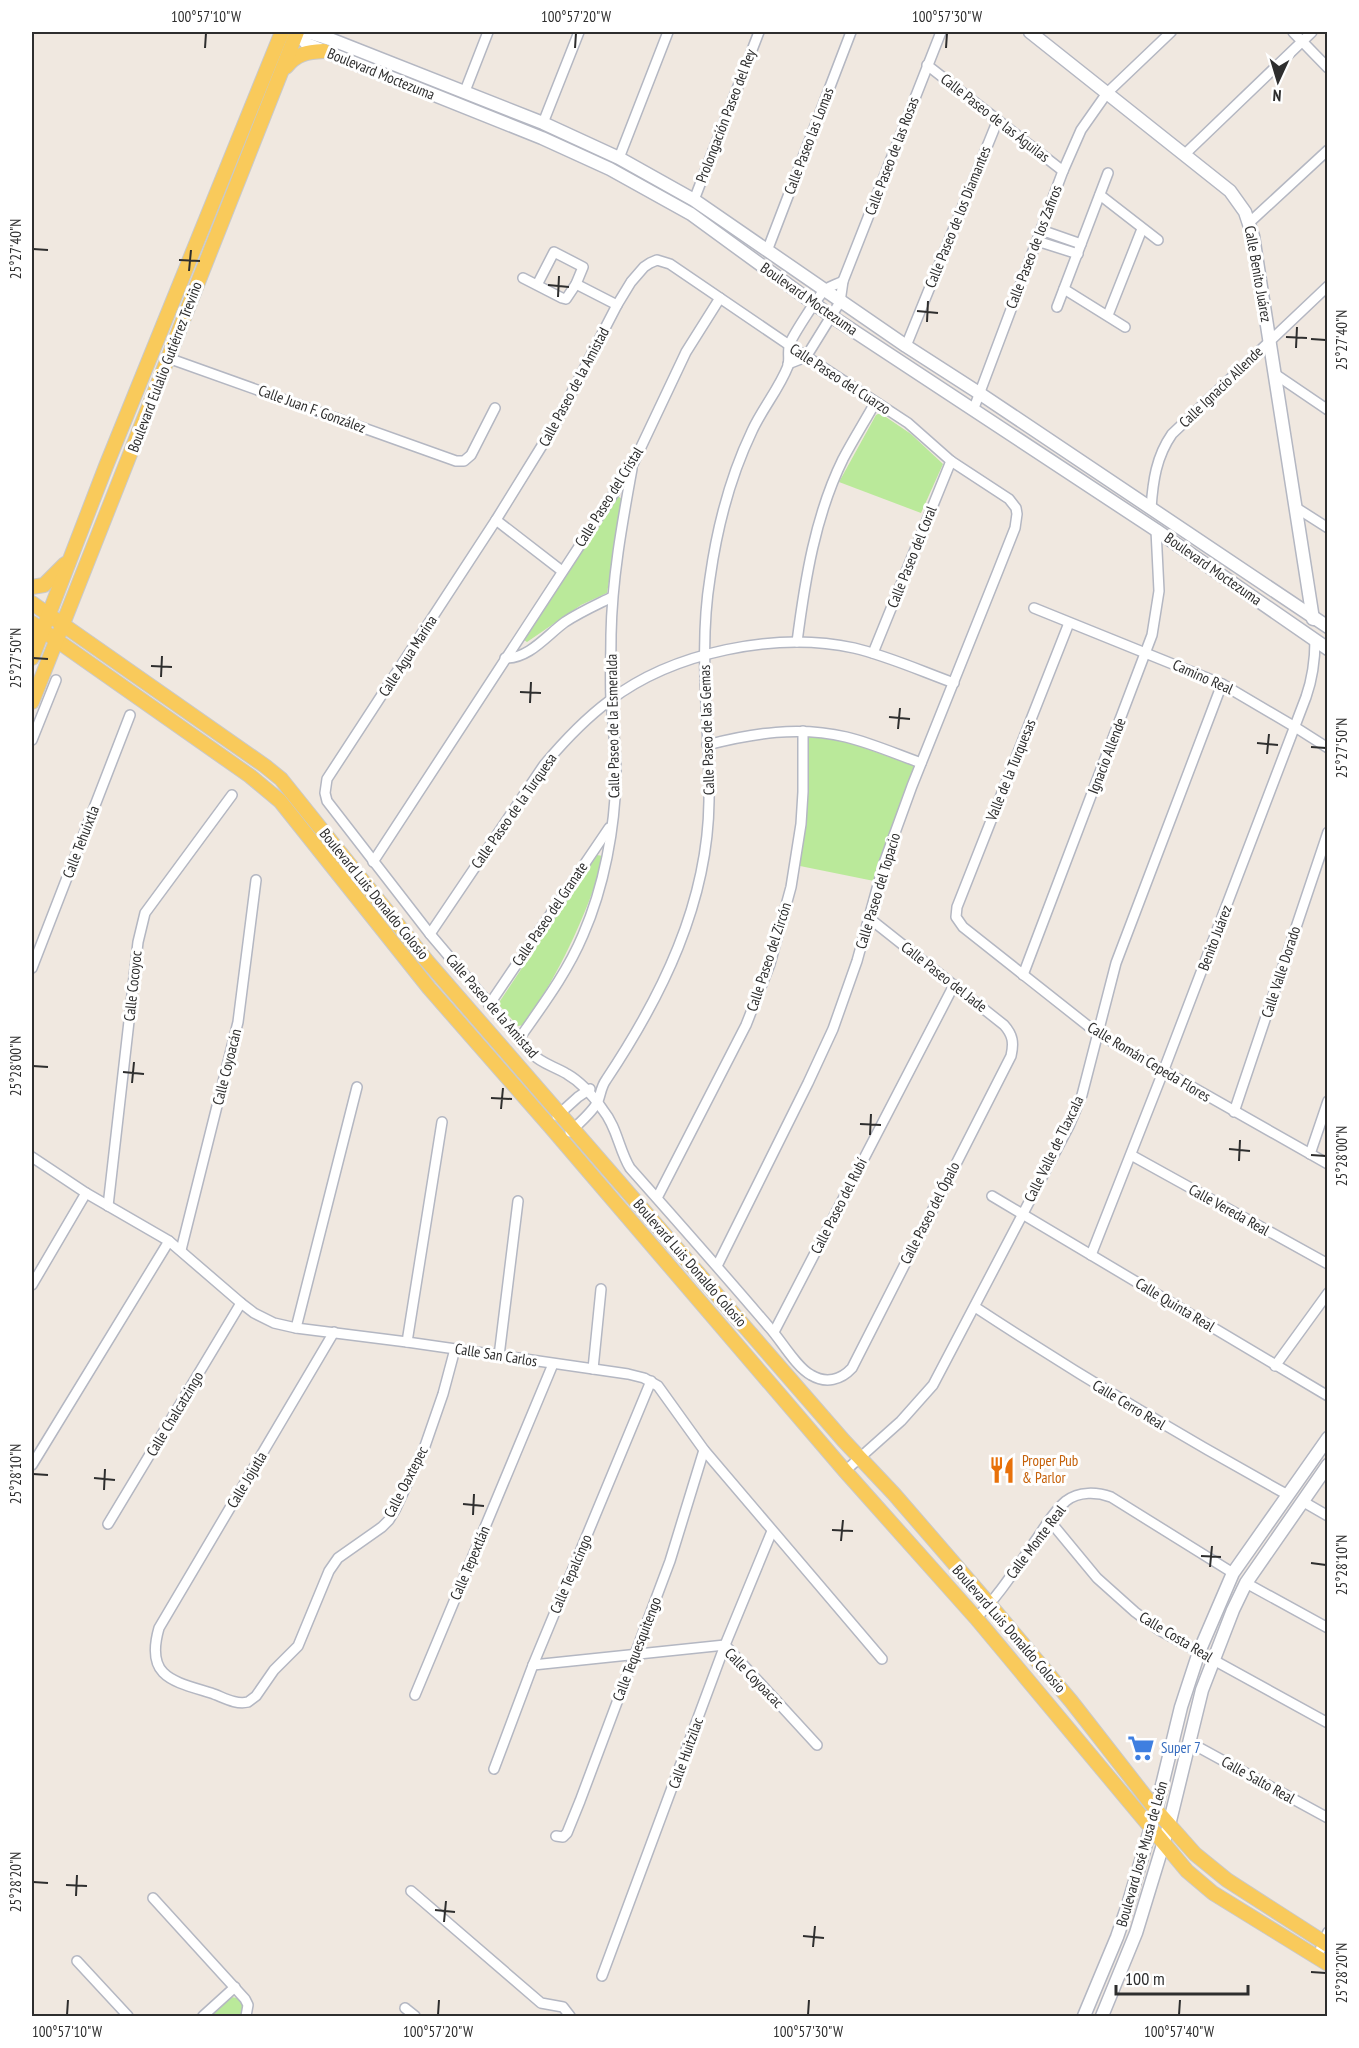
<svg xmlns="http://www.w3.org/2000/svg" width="1359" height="2048" font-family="'PT Sans Narrow',sans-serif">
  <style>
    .green { fill: #bae99a }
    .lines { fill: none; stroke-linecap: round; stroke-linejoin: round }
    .street-casing { stroke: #b4b7c2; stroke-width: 12 }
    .secondary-casing { stroke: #b4b7c2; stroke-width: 15 }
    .primary-casing { stroke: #c9c9c9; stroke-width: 16 }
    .street { stroke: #fff; stroke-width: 9 }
    .secondary { stroke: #fff; stroke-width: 12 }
    .primary { stroke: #f9ca5b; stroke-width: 14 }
    .ticks { fill: none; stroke: #2e2e2e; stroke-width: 2 }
    .labels { text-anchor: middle; stroke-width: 6; stroke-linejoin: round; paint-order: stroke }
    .street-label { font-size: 15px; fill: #2e2e2e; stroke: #fff }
    .food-label { font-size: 15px; fill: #c56008; stroke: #fff; text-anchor: start }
    .shop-label { font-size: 15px; fill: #366cbe; stroke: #fff; text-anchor: start }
    .neatline { fill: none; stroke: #2e2e2e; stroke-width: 2 }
    .ticks-label { font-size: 15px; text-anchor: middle; fill: #2e2e2e }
  </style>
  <rect width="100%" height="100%" fill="#f0e8e0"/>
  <g class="green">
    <path d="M880,413L911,434L943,464L921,513L839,482L876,415Z"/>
    <path d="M618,496L623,500L607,593L581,605L527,642L524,640Z"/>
    <path d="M809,737L842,740L915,766L874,881L800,866L808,800L807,740Z"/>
    <path d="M597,855L603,856L601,869C580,928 559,973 524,1025L518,1026L498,1004Z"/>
    <path d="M231,1997L238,1998L244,2006L243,2016H210Z"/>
  </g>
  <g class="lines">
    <defs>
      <g id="street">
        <path d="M1293,32L1328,68"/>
        <path d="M927,65L1063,171"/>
        <path d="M465,91L488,32"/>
        <path d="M543,123L579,32"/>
        <path d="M1185,154L1312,32"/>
        <path d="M619,158L668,32"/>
        <path d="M1100,195L1158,240"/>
        <path d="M694,200L759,32"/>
        <path d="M1250,222L1328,150"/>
        <path d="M1041,230L1081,244"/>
        <path d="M1037,241L1078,254"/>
        <path d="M767,251L851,32"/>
        <path d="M523,278L562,298L566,299L576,284L583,267L554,252L537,285"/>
        <path d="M576,284L617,305"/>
        <path d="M1064,289L1125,327"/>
        <path d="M1057,307L1108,173"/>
        <path d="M1108,315L1142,229"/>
        <path d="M906,346L997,122"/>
        <path d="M168,358L456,461H464L471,455L495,408"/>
        <path d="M788,364L806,357L840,302L843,281L941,32"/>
        <path d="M1275,374L1328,410"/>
        <path d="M974,408L1063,171L1081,130L1107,93L1171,32"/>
        <path d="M1295,507L1328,528"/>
        <path d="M1151,508C1153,481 1156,457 1172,434L1328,286"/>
        <path d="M496,520L562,571"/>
        <path d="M1034,608L1222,684L1295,727L1328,748"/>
        <path d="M1069,623L957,907L956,917L963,927L1097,1033L1328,1164"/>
        <path d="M797,642C805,580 815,516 843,459C853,440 865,421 875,403"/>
        <path d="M873,653L951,461"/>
        <path d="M505,658C529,659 547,635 565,622C580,612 596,605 612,597"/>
        <path d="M32,740L56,680"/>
        <path d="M707,745C753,733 799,726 846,737C871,743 896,754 921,763"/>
        <path d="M373,862L633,464L686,352L720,298"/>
        <path d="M430,934L544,765C564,741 585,719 609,701C673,652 776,631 854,648C888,656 921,671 954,683"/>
        <path d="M32,968L130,715"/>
        <path d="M1023,975L1152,635L1159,591L1156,530"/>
        <path d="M489,1005L609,828"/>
        <path d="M519,1039C542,1006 567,973 583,935C604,887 615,828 616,776C616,750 613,725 611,699C610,678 611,656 611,635C612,579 622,524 632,469"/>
        <path d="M1234,1112L1328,832"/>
        <path d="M557,1116L578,1097L590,1089"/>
        <path d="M570,1132C578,1124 593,1112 598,1101C601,1093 601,1087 606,1080C662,996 708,903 709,801C710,727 698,652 710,578C717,528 730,477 752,431C762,409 779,389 788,366C790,359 787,350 790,343C794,334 819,294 826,289C831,286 837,284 843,281"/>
        <path d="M1310,1154L1328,1101"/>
        <path d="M1131,1155L1328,1264"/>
        <path d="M32,1157L86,1193L169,1241L241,1303L254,1313L274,1323L296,1328L407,1342L628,1374L644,1378L658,1386L704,1450L882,1659"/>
        <path d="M992,1196L1328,1396"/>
        <path d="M657,1198L746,1025L770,964L791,887L801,824L803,792V731"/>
        <path d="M108,1206L138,942L145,913L232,795"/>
        <path d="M181,1250L238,1022L256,880"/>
        <path d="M1091,1255L1163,1072L1306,697C1313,677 1315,661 1315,640"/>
        <path d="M717,1266L808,1083L833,1029L857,961L884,863L912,786L998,571L1015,528L1017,514L1016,508L1009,499L951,461L908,423L789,345L670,264L657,260L650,263L644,267L631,282L617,305L556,423L496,520L327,779L325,793L327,801L430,934L531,1053C542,1064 554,1066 567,1074C581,1082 594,1097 603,1110C617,1127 619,1150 630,1168C677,1221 724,1274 769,1327C781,1340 796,1367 811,1375C826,1384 841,1380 852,1368L1011,1056C1014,1043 1013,1035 1004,1025L869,918"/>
        <path d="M32,1285L86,1193"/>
        <path d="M975,1307C1077,1374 1181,1436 1288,1495"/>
        <path d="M296,1328L357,1087"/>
        <path d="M334,1332L159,1628C145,1677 172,1681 211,1693C223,1697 235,1705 248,1702L256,1696L274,1670L298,1646L329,1571L338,1558L382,1527L389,1520L395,1510L425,1446L443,1394L455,1349"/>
        <path d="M774,1332L954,985"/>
        <path d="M407,1342L442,1122"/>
        <path d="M499,1356L518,1201"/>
        <path d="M1275,1366L1328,1293"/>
        <path d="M593,1369L601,1289"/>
        <path d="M32,1465L169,1241"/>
        <path d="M845,1471L901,1421L933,1385L1069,1126L1082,1095L1116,963L1222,684"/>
        <path d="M1302,1501L1328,1516"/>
        <path d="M1049,1520L1097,1578L1135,1612L1159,1630L1328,1723"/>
        <path d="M108,1524L241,1303"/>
        <path d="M1246,1583L1328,1628"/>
        <path d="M976,1618C1000,1595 1018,1565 1038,1537C1046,1525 1055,1510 1066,1501C1079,1491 1097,1492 1111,1497L1233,1573"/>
        <path d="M533,1665L725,1645L817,1745"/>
        <path d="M415,1695L553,1364"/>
        <path d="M1189,1742L1328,1818"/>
        <path d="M494,1769L533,1665L651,1381"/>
        <path d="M556,1836L563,1837L567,1833L580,1801L670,1561L704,1450"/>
        <path d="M411,1891L541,2003L563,2007L570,2016"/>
        <path d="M153,1898L245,1999L248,2005L246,2016"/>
        <path d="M1317,1957L1328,1932"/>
        <path d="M77,1961L128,2016"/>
        <path d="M602,1976L725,1645L772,1531"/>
        <path d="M405,2008L415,2016"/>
        <path d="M203,2016L235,1987"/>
      </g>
      <g id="secondary">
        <path d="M1030,32L1230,191L1245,212L1253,236L1313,619"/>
        <path d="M297,33L307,44L542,138L610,169L691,214L831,316L1156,530L1328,649"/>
        <path d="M297,33H311L330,39L543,123L619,158L694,200L906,346L979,393L1328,627"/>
        <path d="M1084,2016L1117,1937L1128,1905L1156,1810L1181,1707L1199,1652L1233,1573L1328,1438"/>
        <path d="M1102,2016L1136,1933L1169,1825L1202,1690L1233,1610L1246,1583L1328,1465"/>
      </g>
      <g id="primary">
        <path d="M286,67C297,53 308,52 324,51"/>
        <path d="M32,587L44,585L65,564"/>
        <path d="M32,603L265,766L281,779L427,961L844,1441L894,1494L990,1605L1071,1701L1156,1810L1195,1854L1227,1880L1328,1945"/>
        <path d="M32,623L250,776L280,801L429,988L548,1124L845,1471L976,1618L1187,1871L1213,1893L1328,1964"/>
        <path d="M32,658L106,466L282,32"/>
        <path d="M32,702L297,32"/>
      </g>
    </defs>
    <use href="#street" class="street-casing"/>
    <use href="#secondary" class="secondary-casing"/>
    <use href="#primary" class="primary-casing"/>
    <use href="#street" class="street"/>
    <use href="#secondary" class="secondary"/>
    <use href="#primary" class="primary"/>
  </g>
  <path class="ticks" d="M205,48L206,33M575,48L576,33M946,48L947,33M33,249L48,250M179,260L200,261M189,271L191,250M548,285L569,287M558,297L559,276M917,311L938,313M927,322L928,301M1286,337L1307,338M1311,339L1326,340M1296,348L1297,327M33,658L48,659M151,666L172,667M161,677L162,656M520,692L541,693M530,703L531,682M889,717L910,719M898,729L900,708M1257,743L1278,745M1311,747L1326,748M1267,754L1269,734M33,1066L48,1067M123,1072L144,1074M132,1083L134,1062M491,1098L512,1099M501,1109L503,1088M860,1124L881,1125M870,1135L871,1114M1229,1149L1250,1151M1311,1155L1326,1156M1239,1161L1240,1140M33,1474L48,1475M94,1478L115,1480M104,1490L105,1469M463,1504L484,1506M473,1515L474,1494M832,1530L853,1531M841,1541L843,1520M1201,1556L1221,1557M1311,1563L1326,1565M1210,1567L1212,1546M33,1882L48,1883M66,1885L87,1886M76,1896L77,1875M435,1910L455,1912M444,1922L446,1901M803,1936L824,1938M813,1947L815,1926M1311,1972L1326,1973M67,2015L68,2000M438,2015L439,2000M808,2015L809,2000M1179,2015L1180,2000"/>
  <defs>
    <symbol id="restaurant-bare" viewBox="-9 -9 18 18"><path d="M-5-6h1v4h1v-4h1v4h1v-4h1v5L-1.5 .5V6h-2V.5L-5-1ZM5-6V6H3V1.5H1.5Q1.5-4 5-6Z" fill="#e8710a" stroke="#fff" stroke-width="2.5" paint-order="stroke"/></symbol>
    <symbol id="supermarket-bare" viewBox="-9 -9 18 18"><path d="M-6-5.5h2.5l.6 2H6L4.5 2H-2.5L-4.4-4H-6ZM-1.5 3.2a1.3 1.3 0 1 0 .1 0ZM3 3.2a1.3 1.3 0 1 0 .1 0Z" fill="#3f7fe0" stroke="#fff" stroke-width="2.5" paint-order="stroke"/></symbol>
  </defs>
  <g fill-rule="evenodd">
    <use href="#restaurant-bare" x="983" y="1451" width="38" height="38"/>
    <use href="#supermarket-bare" x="1122" y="1729" width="38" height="38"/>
  </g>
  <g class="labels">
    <g class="street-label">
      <text transform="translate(381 74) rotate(22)" y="5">Boulevard Moctezuma</text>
      <text transform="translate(726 116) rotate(-69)" y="5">Prolongación Paseo del Rey</text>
      <text transform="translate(995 118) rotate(38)" y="5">Calle Paseo de las Águilas</text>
      <text transform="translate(809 141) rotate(-69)" y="5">Calle Paseo las Lomas</text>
      <text transform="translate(892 156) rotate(-69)" y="5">Calle Paseo de las Rosas</text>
      <text transform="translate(958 217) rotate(-68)" y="5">Calle Paseo de los Diamantes</text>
      <text transform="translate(1034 247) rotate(-69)" y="5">Calle Paseo de los Zafiros</text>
      <text transform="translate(1258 274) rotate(80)" y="5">Calle Benito Juárez</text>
      <text transform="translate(809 299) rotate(35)" y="5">Boulevard Moctezuma</text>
      <text transform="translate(165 367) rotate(-69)" y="5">Boulevard Eulalio Gutiérrez Treviño</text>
      <text transform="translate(840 379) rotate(33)" y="5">Calle Paseo del Cuarzo</text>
      <text transform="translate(574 387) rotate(-62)" y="5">Calle Paseo de la Amistad</text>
      <text transform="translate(1221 387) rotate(-44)" y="5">Calle Ignacio Allende</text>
      <text transform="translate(312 409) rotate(20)" y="5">Calle Juan F. González</text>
      <text transform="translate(609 497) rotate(-58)" y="5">Calle Paseo del Cristal</text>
      <text transform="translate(912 557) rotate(-68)" y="5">Calle Paseo del Coral</text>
      <text transform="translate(1213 569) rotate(35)" y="5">Boulevard Moctezuma</text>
      <text transform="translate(408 656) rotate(-57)" y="5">Calle Agua Marina</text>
      <text transform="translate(1203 677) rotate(24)" y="5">Camino Real</text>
      <text transform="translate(613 726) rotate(-91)" y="5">Calle Paseo de la Esmeralda</text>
      <text transform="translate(707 730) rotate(-92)" y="5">Calle Paseo de las Gemas</text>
      <text transform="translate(1107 756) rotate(-69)" y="5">Ignacio Allende</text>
      <text transform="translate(1011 770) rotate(-68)" y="5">Valle de la Turquesas</text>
      <text transform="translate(514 811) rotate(-55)" y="5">Calle Paseo de la Turquesa</text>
      <text transform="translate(81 842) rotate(-69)" y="5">Calle Tehuixtla</text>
      <text transform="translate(878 891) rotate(-73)" y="5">Calle Paseo del Topacio</text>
      <text transform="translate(374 894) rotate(51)" y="5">Boulevard Luis Donaldo Colosio</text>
      <text transform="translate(550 914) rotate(-56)" y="5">Calle Paseo del Granate</text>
      <text transform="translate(1215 938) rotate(-69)" y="5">Benito Juárez</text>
      <text transform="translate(769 957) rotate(-72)" y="5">Calle Paseo del Zircón</text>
      <text transform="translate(1281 972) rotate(-72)" y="5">Calle Valle Dorado</text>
      <text transform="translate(944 977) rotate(38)" y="5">Calle Paseo del Jade</text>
      <text transform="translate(133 986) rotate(-84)" y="5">Calle Cocoyoc</text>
      <text transform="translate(492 1006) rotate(49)" y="5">Calle Paseo de la Amistad</text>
      <text transform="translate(1149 1062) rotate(31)" y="5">Calle Román Cepeda Flores</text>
      <text transform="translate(227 1067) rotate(-76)" y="5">Calle Coyoacán</text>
      <text transform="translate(1054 1149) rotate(-64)" y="5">Calle Valle de Tlaxcala</text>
      <text transform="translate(839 1206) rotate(-63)" y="5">Calle Paseo del Rubí</text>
      <text transform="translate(1229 1210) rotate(29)" y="5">Calle Vereda Real</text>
      <text transform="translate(930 1213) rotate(-63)" y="5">Calle Paseo del Ópalo</text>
      <text transform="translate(690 1263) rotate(49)" y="5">Boulevard Luis Donaldo Colosio</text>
      <text transform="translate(1175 1305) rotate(31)" y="5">Calle Quinta Real</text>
      <text transform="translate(496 1355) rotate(9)" y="5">Calle San Carlos</text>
      <text transform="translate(1129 1405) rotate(31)" y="5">Calle Cerro Real</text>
      <text transform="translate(175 1414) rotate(-59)" y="5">Calle Chalcatzingo</text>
      <text transform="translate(247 1480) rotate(-59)" y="5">Calle Jojutla</text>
      <text transform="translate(406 1482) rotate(-63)" y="5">Calle Oaxtepec</text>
      <text transform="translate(1036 1542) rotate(-53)" y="5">Calle Monte Real</text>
      <text transform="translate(470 1563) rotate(-67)" y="5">Calle Tepextlán</text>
      <text transform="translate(571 1574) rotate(-67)" y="5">Calle Tepalcingo</text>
      <text transform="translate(1009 1629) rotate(49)" y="5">Boulevard Luis Donaldo Colosio</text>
      <text transform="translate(1176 1637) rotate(31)" y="5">Calle Costa Real</text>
      <text transform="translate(637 1649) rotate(-69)" y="5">Calle Tequesquitengo</text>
      <text transform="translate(754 1678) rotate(46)" y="5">Calle Coyoacac</text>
      <text transform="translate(686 1753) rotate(-70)" y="5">Calle Huitzilac</text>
      <text transform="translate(1258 1780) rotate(29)" y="5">Calle Salto Real</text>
      <text transform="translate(1142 1854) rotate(-74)" y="5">Boulevard José Musa de León</text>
    </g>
    <g class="food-label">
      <text x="1022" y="1466">Proper Pub<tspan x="1022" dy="17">&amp; Parlor</tspan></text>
    </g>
    <g class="shop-label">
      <text x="1161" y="1753">Super 7</text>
    </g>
  </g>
  <rect width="1359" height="2048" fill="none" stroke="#ffffff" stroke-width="66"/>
  <g transform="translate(1278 81) rotate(184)" stroke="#ffffff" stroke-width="4.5" paint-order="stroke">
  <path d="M0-4.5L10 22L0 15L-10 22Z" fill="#2e2e2e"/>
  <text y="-9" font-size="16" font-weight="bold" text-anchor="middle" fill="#2e2e2e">N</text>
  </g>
  <path d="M1116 1985v9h132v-9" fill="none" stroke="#2e2e2e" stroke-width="3"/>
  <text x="1125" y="1985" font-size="18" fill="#2e2e2e" stroke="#ffffff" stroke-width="4.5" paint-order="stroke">100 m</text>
  <rect x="33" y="33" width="1293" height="1982" class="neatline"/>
  <g class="ticks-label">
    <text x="206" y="22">100°57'10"W</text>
    <text x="576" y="22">100°57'20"W</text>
    <text x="947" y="22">100°57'30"W</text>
    <text transform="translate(16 249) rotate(-90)" y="5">25°27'40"N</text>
    <text transform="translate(1342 340) rotate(-90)" y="5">25°27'40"N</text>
    <text transform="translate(16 658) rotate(-90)" y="5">25°27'50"N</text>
    <text transform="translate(1342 748) rotate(-90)" y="5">25°27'50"N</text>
    <text transform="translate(16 1066) rotate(-90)" y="5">25°28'00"N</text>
    <text transform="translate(1342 1156) rotate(-90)" y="5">25°28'00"N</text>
    <text transform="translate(16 1474) rotate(-90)" y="5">25°28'10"N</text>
    <text transform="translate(1342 1565) rotate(-90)" y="5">25°28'10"N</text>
    <text transform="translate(16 1882) rotate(-90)" y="5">25°28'20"N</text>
    <text transform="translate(1342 1973) rotate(-90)" y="5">25°28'20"N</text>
    <text x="67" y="2037">100°57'10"W</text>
    <text x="438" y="2037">100°57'20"W</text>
    <text x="808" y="2037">100°57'30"W</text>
    <text x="1179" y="2037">100°57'40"W</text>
  </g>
</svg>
